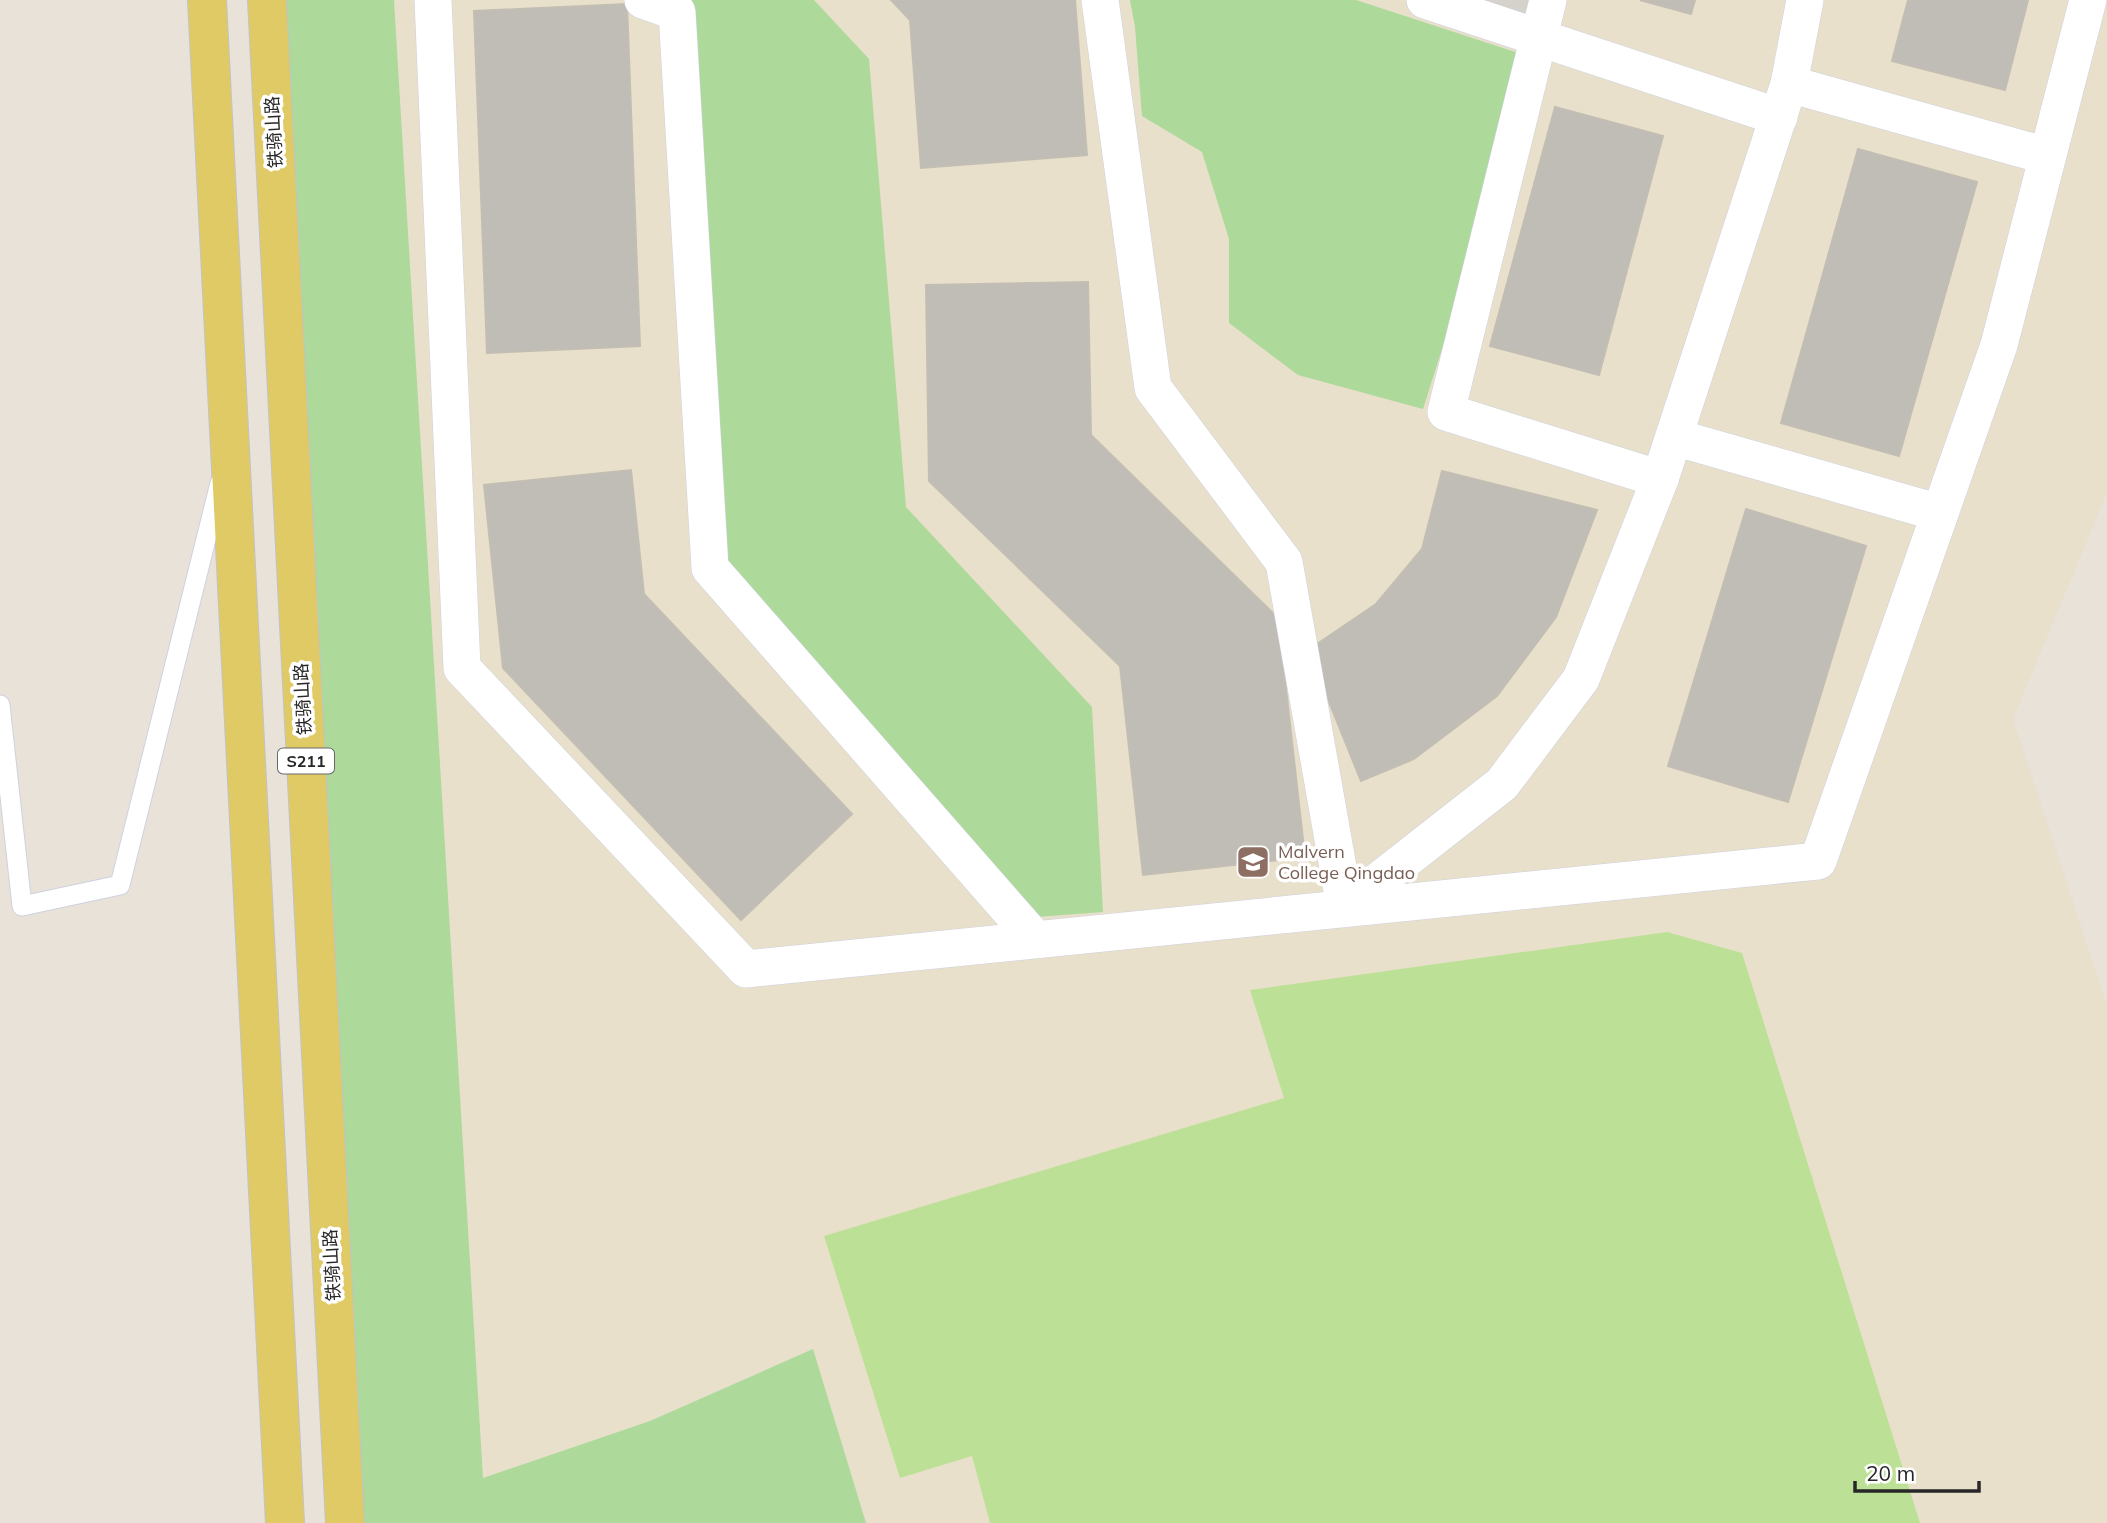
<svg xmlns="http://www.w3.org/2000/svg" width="2107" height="1523" font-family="Mulish,'Noto Sans SC',sans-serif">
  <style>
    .education { fill: #e8e0ca }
    .green { fill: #add99b }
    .pitch { fill: #bde097 }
    .plaza { fill: #d5d1cb }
    .building { fill: #c0bcb6; stroke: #c3beb4; stroke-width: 2 }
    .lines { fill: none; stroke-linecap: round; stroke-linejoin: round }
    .service-casing { stroke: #cfd1de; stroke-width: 21 }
    .minor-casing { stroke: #cfd1de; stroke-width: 38 }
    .primary-casing { stroke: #c3c3c3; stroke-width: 40 }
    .service { stroke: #fff; stroke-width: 19 }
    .minor { stroke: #fff; stroke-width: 37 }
    .primary { stroke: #e0ca66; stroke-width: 38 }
    .labels { text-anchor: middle; stroke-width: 7; stroke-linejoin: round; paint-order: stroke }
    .shield { fill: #fff; stroke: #686868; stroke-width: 2 }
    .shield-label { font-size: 16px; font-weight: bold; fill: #272727 }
    .street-label { font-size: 18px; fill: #272727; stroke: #fff }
    .education-label { font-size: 18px; fill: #785e54; stroke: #fff; text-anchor: start }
  </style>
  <rect width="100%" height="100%" fill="#e8e2d9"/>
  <path class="education" d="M394,0H2107V493L2013,719L2107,1005V1523H866L813,1349L650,1421L483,1479Z"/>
  <g class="green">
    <path d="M267,0H394L483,1478L650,1421L813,1349L866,1523H345Z"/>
    <path d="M680,0H814L869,59L906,507L1092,707L1103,912L1023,918L710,568Z"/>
    <path d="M1130,0H1356L1534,58L1423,409L1298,375L1229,323V239L1202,152L1142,116L1135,27Z"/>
  </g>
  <path class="pitch" d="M1667,932L1742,953L1920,1523H990L972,1456L900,1478L824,1236L1284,1098L1250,990Z"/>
  <path class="plaza" d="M1478,0H1531L1527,16Z"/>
  <g class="building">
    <path d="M891,0H1075L1087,155L921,168L910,20Z"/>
    <path d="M1640,0H1695L1691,14Z"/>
    <path d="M1908,0H2028L2005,90L1892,61Z"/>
    <path d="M627,4L640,346L487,353L474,11Z"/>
    <path d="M1555,107L1663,136L1599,375L1490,346Z"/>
    <path d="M1858,149L1977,182L1899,456L1781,423Z"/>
    <path d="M1088,282L1091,435L1278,618L1305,857L1143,875L1120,666L929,481L926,285Z"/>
    <path d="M631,470L644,594L852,814L741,920L503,668L484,485Z"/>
    <path d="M1442,471L1597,510L1556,617L1497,696L1414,759L1361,781L1308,650L1376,604L1422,549Z"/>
    <path d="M1746,509L1866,546L1788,802L1668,766Z"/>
  </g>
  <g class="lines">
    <defs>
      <path id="service" d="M0,705L22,906L120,885L220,483"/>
      <g id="minor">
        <path d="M433,0L462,668L746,969L1818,861L1999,345L2088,0"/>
        <path d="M643,0L677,12L710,568L1035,939"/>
        <path d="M1100,0L1153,388L1284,562L1345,907L1502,784L1581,679L1660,479L1789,84L1805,0"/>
        <path d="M1425,0L1779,117"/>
        <path d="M1548,0L1446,412L1660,479"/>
        <path d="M1789,84L2047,156"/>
        <path d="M1674,437L1940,513"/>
      </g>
      <g id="primary">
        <path d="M207,0L285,1523"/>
        <path d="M267,0L345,1523"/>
      </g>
    </defs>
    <use href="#service" class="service-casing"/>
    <use href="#minor" class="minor-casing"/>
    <use href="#primary" class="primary-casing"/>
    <use href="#service" class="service"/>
    <use href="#minor" class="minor"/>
    <use href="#primary" class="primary"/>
  </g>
  <defs>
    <symbol id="school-square" viewBox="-11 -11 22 22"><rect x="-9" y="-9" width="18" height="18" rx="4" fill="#8d6e63" stroke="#fff"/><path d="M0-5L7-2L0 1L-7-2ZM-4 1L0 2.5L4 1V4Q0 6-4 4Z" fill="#fff"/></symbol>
  </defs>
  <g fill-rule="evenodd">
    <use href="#school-square" x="1234" y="843" width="38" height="38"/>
  </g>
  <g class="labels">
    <rect class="shield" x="278" y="748.5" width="56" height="25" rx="5"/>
    <g class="shield-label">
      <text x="306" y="767">S211</text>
    </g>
    <g class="street-label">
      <text transform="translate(274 132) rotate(-93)" y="6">铁骑山路</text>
      <text transform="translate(303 699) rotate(-93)" y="6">铁骑山路</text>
      <text transform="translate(332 1265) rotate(-93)" y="6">铁骑山路</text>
    </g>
    <g class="education-label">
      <text x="1278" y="858">Malvern<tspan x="1278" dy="21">College Qingdao</tspan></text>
    </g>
  </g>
  <path d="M1855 1481v10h124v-10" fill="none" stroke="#272727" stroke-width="3.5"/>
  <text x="1866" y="1481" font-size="21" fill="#272727" stroke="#ffffff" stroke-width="5" paint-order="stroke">20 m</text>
</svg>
